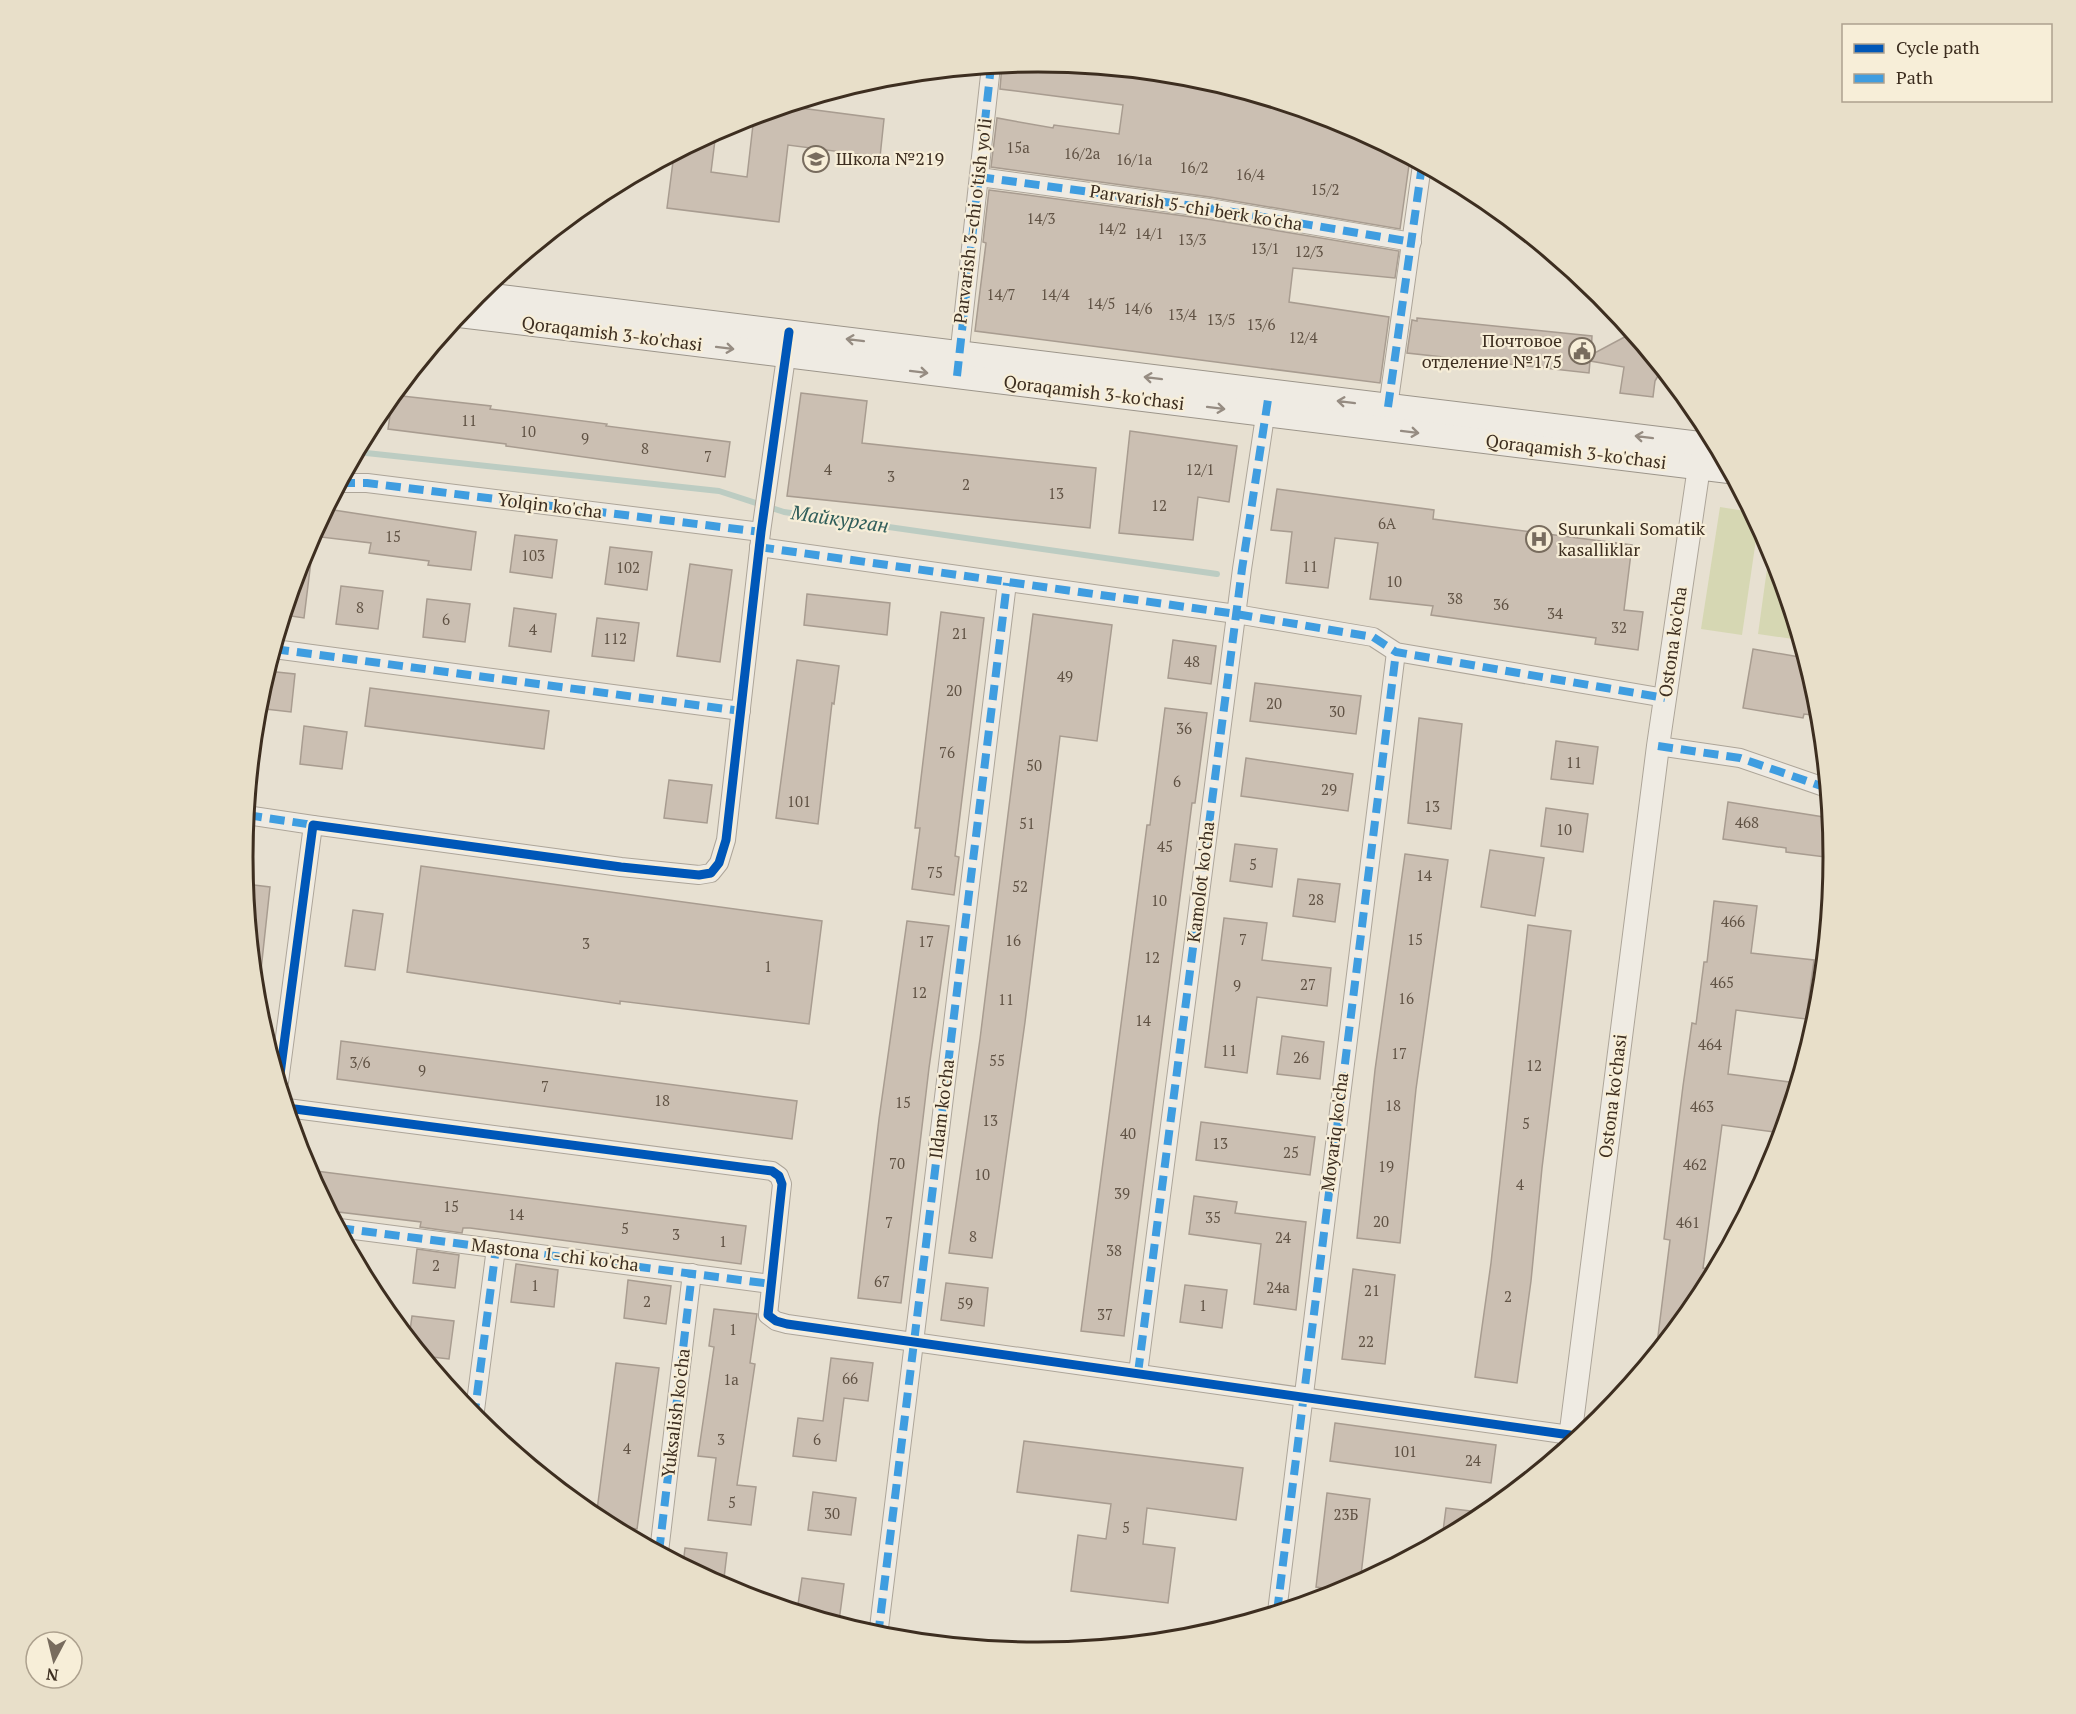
<svg xmlns="http://www.w3.org/2000/svg" width="2076" height="1714" font-family="'PT Serif',serif">
  <style>
    .green { fill: #d6d7b3 }
    .lines { fill: none; stroke-linecap: round; stroke-linejoin: round }
    .stream { stroke: #bcccc2; stroke-width: 6 }
    .building { fill: #cbbfb2; stroke: #a89c90; stroke-width: 1.5 }
    .minor-casing { stroke: #ada599; stroke-width: 20 }
    .tertiary-casing { stroke: #ada599; stroke-width: 24 }
    .secondary-casing { stroke: #9c958a; stroke-width: 26 }
    .minor { stroke: #efebe3; stroke-width: 18 }
    .tertiary { stroke: #efebe3; stroke-width: 22 }
    .secondary { stroke: #efebe3; stroke-width: 24 }
    .quiet { stroke: #3f9de0; stroke-width: 8; stroke-dasharray: 15 8; stroke-linecap: butt }
    .cycleway-casing { stroke: #f7eed8; stroke-width: 13 }
    .cycleway { stroke: #0057b8; stroke-width: 9 }
    .oneway { stroke: #968c82 }
    .labels { text-anchor: middle; stroke-width: 4.5; stroke-linejoin: round; paint-order: stroke }
    .number-label { font-size: 15px; fill: #605244 }
    .poi-label { font-size: 18px; fill: #3d2e20; stroke: #f7eed8; text-anchor: start }
    .street-label { font-size: 18px; fill: #3d2e20; stroke: #f7eed8 }
    .water-label { font-size: 20px; font-style: italic; fill: #2f5d5a; stroke: #f7eed8 }
    .rim { fill: none; stroke: #3d2e20; stroke-width: 3 }
  </style>
  <rect width="100%" height="100%" fill="#e7e0d1"/>
  <g class="green">
    <path d="M1720,507L1751,512L1758,526L1742,635L1701,629Z"/>
    <path d="M1770,547L1773,553L1800,640L1758,634Z"/>
  </g>
  <g class="lines">
    <path class="stream" d="M357,452L719,491L784,512L1217,574"/>
  </g>
  <g class="building">
    <path d="M1038,62L1194,77L1343,122L1410,158L1400,229L1210,197L991,167L997,118L1053,128L1054,125L1119,134L1123,105L1000,89L1002,65Z"/>
    <path d="M785,106L884,119L880,157L788,145L779,222L667,208L674,154L716,132L711,172L747,177L754,116Z"/>
    <path d="M989,190L1207,219L1399,251L1395,278L1293,268L1289,302L1389,317L1380,383L975,331L986,243L983,242Z"/>
    <path d="M1417,318L1592,336L1591,355L1632,333L1662,369L1655,381L1653,397L1620,393L1624,367L1590,361L1589,373L1407,353L1412,320L1417,321Z"/>
    <path d="M801,393L867,401L862,443L1096,468L1090,528L787,496Z"/>
    <path d="M393,395L491,406L490,409L607,424L606,426L730,442L725,477L506,446V444L388,429Z"/>
    <path d="M1130,431L1237,446L1229,502L1198,497L1193,540L1119,533Z"/>
    <path d="M1277,489L1434,510L1433,519L1632,545L1624,610L1643,612L1638,650L1595,644L1596,638L1431,615L1433,606L1370,599L1378,543L1335,538L1328,588L1286,583L1292,532L1271,530Z"/>
    <path d="M327,509L476,532L471,570L428,565L429,561L369,553L371,543L312,536Z"/>
    <path d="M515,535L557,540L552,578L510,572Z"/>
    <path d="M610,547L652,552L647,590L605,584Z"/>
    <path d="M304,551L312,553L304,618L284,615Z"/>
    <path d="M690,564L732,570L720,662L677,656Z"/>
    <path d="M341,586L383,591L378,629L336,624Z"/>
    <path d="M807,594L890,603L887,635L804,625Z"/>
    <path d="M427,599L470,604L465,642L423,637Z"/>
    <path d="M514,608L556,614L551,652L509,646Z"/>
    <path d="M941,612L984,618L955,856L959,857L954,895L912,889L920,828H915Z"/>
    <path d="M1033,614L1112,625L1097,741L1060,736L1025,1022L992,1258L949,1253L980,1039Z"/>
    <path d="M597,618L639,623L634,661L592,656Z"/>
    <path d="M1173,640L1216,646L1211,684L1168,678Z"/>
    <path d="M1753,649L1805,658L1818,702L1820,716L1804,714L1803,718L1743,708Z"/>
    <path d="M797,660L839,666L834,704L832,703L818,824L776,818Z"/>
    <path d="M267,671L295,674L291,712L257,708Z"/>
    <path d="M1255,683L1361,696L1356,734L1250,721Z"/>
    <path d="M370,688L549,711L544,749L365,726Z"/>
    <path d="M1165,708L1207,713L1195,803H1192L1124,1336L1081,1331L1147,825H1150Z"/>
    <path d="M1419,718L1462,724L1451,829L1408,823Z"/>
    <path d="M304,726L347,732L342,769L300,764Z"/>
    <path d="M1556,741L1598,747L1593,784L1551,779Z"/>
    <path d="M1246,758L1353,774L1348,811L1241,796Z"/>
    <path d="M669,780L712,785L707,823L664,818Z"/>
    <path d="M1728,802L1830,818L1833,858L1786,852V848L1723,839Z"/>
    <path d="M1546,808L1588,814L1583,852L1541,846Z"/>
    <path d="M1235,844L1277,849L1272,887L1230,881Z"/>
    <path d="M1490,850L1544,858L1535,916L1481,907Z"/>
    <path d="M1405,854L1448,860L1416,1089L1400,1243L1357,1238L1375,1070Z"/>
    <path d="M421,866L822,921L809,1024L620,1001V1004L407,972Z"/>
    <path d="M1298,879L1340,884L1335,922L1293,916Z"/>
    <path d="M245,884L270,887L261,970H254Z"/>
    <path d="M1714,901L1757,906L1751,953L1814,960L1806,1019L1736,1010L1728,1074L1797,1083L1782,1133L1722,1125L1703,1268L1710,1269L1708,1283L1699,1299L1656,1352L1670,1240L1664,1239L1683,1086L1692,1023L1696,1024L1704,962H1707Z"/>
    <path d="M353,910L383,914L375,970L345,966Z"/>
    <path d="M1224,918L1267,923L1262,960L1331,968L1327,1006L1257,997L1247,1073L1205,1067Z"/>
    <path d="M907,921L949,926L929,1068L901,1303L858,1298L879,1119Z"/>
    <path d="M1528,925L1571,931L1542,1168L1531,1281L1517,1383L1475,1377L1491,1263Z"/>
    <path d="M1282,1036L1324,1042L1320,1079L1277,1074Z"/>
    <path d="M341,1041L797,1101L792,1139L337,1079Z"/>
    <path d="M1201,1122L1315,1137L1310,1175L1196,1160Z"/>
    <path d="M308,1170L746,1226L741,1264L470,1228H463L462,1233L420,1227L421,1222L330,1211Z"/>
    <path d="M1194,1196L1237,1202L1235,1213L1306,1222L1296,1310L1254,1304L1261,1244L1189,1234Z"/>
    <path d="M417,1249L459,1255L455,1288L413,1283Z"/>
    <path d="M516,1264L558,1270L554,1307L511,1302Z"/>
    <path d="M1353,1269L1395,1275L1385,1364L1342,1359Z"/>
    <path d="M628,1280L671,1286L666,1324L624,1318Z"/>
    <path d="M946,1283L988,1288L984,1326L941,1320Z"/>
    <path d="M1185,1285L1227,1290L1222,1328L1180,1322Z"/>
    <path d="M714,1309L757,1314L750,1363L755,1364L737,1485L756,1487L751,1525L708,1520L716,1458L698,1456L714,1347L709,1346Z"/>
    <path d="M412,1316L454,1321L449,1359L423,1356L409,1338Z"/>
    <path d="M831,1358L873,1363L868,1401L844,1398L836,1461L793,1456L798,1418L823,1421Z"/>
    <path d="M616,1363L659,1368L637,1529L608,1525L596,1518Z"/>
    <path d="M1335,1423L1496,1445L1491,1483L1330,1461Z"/>
    <path d="M1024,1441L1243,1468L1236,1520L1147,1508L1143,1544L1175,1548L1168,1603L1071,1591L1078,1535L1106,1539L1111,1504L1017,1492Z"/>
    <path d="M813,1492L856,1498L851,1535L808,1530Z"/>
    <path d="M1327,1493L1370,1499L1360,1583L1344,1591L1316,1587Z"/>
    <path d="M1446,1508L1487,1513L1442,1539Z"/>
    <path d="M685,1548L727,1553L723,1586L683,1565Z"/>
    <path d="M802,1578L844,1584L839,1621L797,1611Z"/>
  </g>
  <g class="lines">
    <defs>
      <g id="minor">
        <path d="M979,177L1209,208L1412,242"/>
        <path d="M958,366L991,66"/>
        <path d="M1388,407L1422,165"/>
        <path d="M340,483H367L761,532"/>
        <path d="M759,547L1236,614L1373,637L1396,652L1665,698"/>
        <path d="M274,649L741,711"/>
        <path d="M1658,746L1740,758L1827,788"/>
        <path d="M247,815L313,825"/>
        <path d="M279,1082L313,825L621,867L699,875L711,873L719,863L726,840L761,532L788,343"/>
        <path d="M287,1108L772,1171L779,1176L782,1184L768,1315L776,1321L787,1324L1570,1435"/>
        <path d="M339,1228L771,1284"/>
        <path d="M1138,1373L1242,569L1267,403"/>
        <path d="M474,1418L496,1248"/>
        <path d="M659,1552L692,1273"/>
        <path d="M1277,1612L1396,652"/>
        <path d="M878,1636L1007,583"/>
      </g>
      <path id="tertiary" d="M1569,1446L1658,746L1699,467"/>
      <g id="secondary">
        <path d="M476,294L1716,446"/>
        <path d="M459,315L1729,471"/>
      </g>
    </defs>
    <use href="#minor" class="minor-casing"/>
    <use href="#tertiary" class="tertiary-casing"/>
    <use href="#secondary" class="secondary-casing"/>
    <use href="#minor" class="minor"/>
    <use href="#tertiary" class="tertiary"/>
    <use href="#secondary" class="secondary"/>
    <g class="quiet">
      <path d="M979,177L1209,208L1412,242"/>
      <path d="M957,376L991,66"/>
      <path d="M1388,407L1422,165"/>
      <path d="M340,483H367L761,532"/>
      <path d="M759,547L1236,614L1373,637L1396,652L1665,698"/>
      <path d="M274,649L741,711"/>
      <path d="M1658,746L1740,758L1827,788"/>
      <path d="M247,815L313,825"/>
      <path d="M339,1228L771,1284"/>
      <path d="M1138,1373L1242,569L1269,393"/>
      <path d="M474,1418L496,1248"/>
      <path d="M659,1552L692,1273"/>
      <path d="M1277,1612L1396,652"/>
      <path d="M878,1636L1007,583"/>
    </g>
    <defs>
      <g id="cycleway">
        <path d="M279,1082L313,825L621,867L699,875L711,873L719,863L726,840L761,532L789,332"/>
        <path d="M287,1108L772,1171L779,1176L782,1184L768,1315L776,1321L787,1324L1570,1435"/>
      </g>
    </defs>
    <use href="#cycleway" class="cycleway-casing"/>
    <use href="#cycleway" class="cycleway"/>
  </g>
  <defs><path id="oneway-shaft" d="M-6 0H5M1.5-3L5.5 0L1.5 3" fill="none" stroke-width="1.6" stroke-linecap="round" stroke-linejoin="round" transform="scale(1.5)"/></defs>
  <g class="oneway">
    <use href="#oneway-shaft" transform="translate(855 340) rotate(-173)"/>
    <use href="#oneway-shaft" transform="translate(725 348) rotate(7)"/>
    <use href="#oneway-shaft" transform="translate(919 372) rotate(7)"/>
    <use href="#oneway-shaft" transform="translate(1153 378) rotate(-173)"/>
    <use href="#oneway-shaft" transform="translate(1346 402) rotate(-173)"/>
    <use href="#oneway-shaft" transform="translate(1216 408) rotate(7)"/>
    <use href="#oneway-shaft" transform="translate(1410 432) rotate(7)"/>
    <use href="#oneway-shaft" transform="translate(1644 437) rotate(-173)"/>
  </g>
  <defs>
    <symbol id="school-ring" viewBox="-11 -11 22 22"><circle r="9.5" fill="#f7eed8" stroke="#786c5e" stroke-width="1.5"/><path d="M0-5L7-2L0 1L-7-2ZM-4 1L0 2.5L4 1V4Q0 6-4 4Z" fill="#786c5e"/></symbol>
    <symbol id="civic-ring" viewBox="-11 -11 22 22"><circle r="9.5" fill="#f7eed8" stroke="#786c5e" stroke-width="1.5"/><path d="M-.6-6.5H3V-4.5H.6V-3L4-1V1h2V6H-6V1h2V-1L-.6-3ZM-1.2 2.5V6h2.4V2.5Z" fill="#786c5e"/></symbol>
    <symbol id="hospital-ring" viewBox="-11 -11 22 22"><circle r="9.5" fill="#f7eed8" stroke="#786c5e" stroke-width="1.5"/><path d="M-5-5h3v3.5h4V-5h3V5h-3V1.5h-4V5h-3Z" fill="#786c5e"/></symbol>
  </defs>
  <g fill-rule="evenodd">
    <use href="#school-ring" x="801" y="144" width="30" height="30"/>
    <use href="#civic-ring" x="1567" y="336" width="30" height="30"/>
    <use href="#hospital-ring" x="1524" y="524" width="30" height="30"/>
  </g>
  <g class="labels">
    <g class="number-label">
      <text x="1018" y="153">15a</text>
      <text x="1082" y="159">16/2a</text>
      <text x="1134" y="165">16/1a</text>
      <text x="1194" y="173">16/2</text>
      <text x="1250" y="180">16/4</text>
      <text x="1325" y="195">15/2</text>
      <text x="1041" y="224">14/3</text>
      <text x="1112" y="234">14/2</text>
      <text x="1149" y="239">14/1</text>
      <text x="1192" y="245">13/3</text>
      <text x="1265" y="254">13/1</text>
      <text x="1309" y="257">12/3</text>
      <text x="1001" y="300">14/7</text>
      <text x="1055" y="300">14/4</text>
      <text x="1101" y="309">14/5</text>
      <text x="1138" y="314">14/6</text>
      <text x="1182" y="320">13/4</text>
      <text x="1221" y="325">13/5</text>
      <text x="1261" y="330">13/6</text>
      <text x="1303" y="343">12/4</text>
      <text x="469" y="426">11</text>
      <text x="528" y="437">10</text>
      <text x="585" y="444">9</text>
      <text x="645" y="454">8</text>
      <text x="708" y="462">7</text>
      <text x="828" y="475">4</text>
      <text x="1200" y="475">12/1</text>
      <text x="891" y="482">3</text>
      <text x="966" y="490">2</text>
      <text x="1056" y="499">13</text>
      <text x="1159" y="511">12</text>
      <text x="1387" y="529">6А</text>
      <text x="393" y="542">15</text>
      <text x="533" y="561">103</text>
      <text x="1310" y="572">11</text>
      <text x="628" y="573">102</text>
      <text x="1394" y="587">10</text>
      <text x="1455" y="604">38</text>
      <text x="1501" y="610">36</text>
      <text x="360" y="613">8</text>
      <text x="1555" y="619">34</text>
      <text x="446" y="625">6</text>
      <text x="1619" y="633">32</text>
      <text x="533" y="635">4</text>
      <text x="960" y="639">21</text>
      <text x="615" y="644">112</text>
      <text x="1192" y="667">48</text>
      <text x="1065" y="682">49</text>
      <text x="954" y="696">20</text>
      <text x="1274" y="709">20</text>
      <text x="1337" y="717">30</text>
      <text x="1184" y="734">36</text>
      <text x="947" y="758">76</text>
      <text x="1574" y="768">11</text>
      <text x="1034" y="771">50</text>
      <text x="1177" y="787">6</text>
      <text x="1329" y="795">29</text>
      <text x="799" y="807">101</text>
      <text x="1432" y="812">13</text>
      <text x="1747" y="828">468</text>
      <text x="1027" y="829">51</text>
      <text x="1564" y="835">10</text>
      <text x="1165" y="852">45</text>
      <text x="1253" y="870">5</text>
      <text x="935" y="878">75</text>
      <text x="1424" y="881">14</text>
      <text x="1020" y="892">52</text>
      <text x="1316" y="905">28</text>
      <text x="1159" y="906">10</text>
      <text x="1733" y="927">466</text>
      <text x="1243" y="945">7</text>
      <text x="1415" y="945">15</text>
      <text x="1013" y="946">16</text>
      <text x="926" y="947">17</text>
      <text x="586" y="949">3</text>
      <text x="1152" y="963">12</text>
      <text x="768" y="972">1</text>
      <text x="1722" y="988">465</text>
      <text x="1308" y="990">27</text>
      <text x="1237" y="991">9</text>
      <text x="919" y="998">12</text>
      <text x="1406" y="1004">16</text>
      <text x="1006" y="1005">11</text>
      <text x="1143" y="1026">14</text>
      <text x="1710" y="1050">464</text>
      <text x="1229" y="1056">11</text>
      <text x="1399" y="1059">17</text>
      <text x="1301" y="1063">26</text>
      <text x="997" y="1066">55</text>
      <text x="360" y="1068">3/6</text>
      <text x="1534" y="1071">12</text>
      <text x="422" y="1076">9</text>
      <text x="545" y="1092">7</text>
      <text x="662" y="1106">18</text>
      <text x="903" y="1108">15</text>
      <text x="1393" y="1111">18</text>
      <text x="1702" y="1112">463</text>
      <text x="990" y="1126">13</text>
      <text x="1526" y="1129">5</text>
      <text x="1128" y="1139">40</text>
      <text x="1220" y="1149">13</text>
      <text x="1291" y="1158">25</text>
      <text x="897" y="1169">70</text>
      <text x="1695" y="1170">462</text>
      <text x="1386" y="1172">19</text>
      <text x="982" y="1180">10</text>
      <text x="1520" y="1190">4</text>
      <text x="1122" y="1199">39</text>
      <text x="451" y="1212">15</text>
      <text x="516" y="1220">14</text>
      <text x="1213" y="1223">35</text>
      <text x="1381" y="1227">20</text>
      <text x="889" y="1228">7</text>
      <text x="1688" y="1228">461</text>
      <text x="625" y="1234">5</text>
      <text x="676" y="1240">3</text>
      <text x="973" y="1242">8</text>
      <text x="1283" y="1243">24</text>
      <text x="723" y="1247">1</text>
      <text x="1114" y="1256">38</text>
      <text x="436" y="1271">2</text>
      <text x="882" y="1287">67</text>
      <text x="535" y="1291">1</text>
      <text x="1278" y="1293">24a</text>
      <text x="1372" y="1296">21</text>
      <text x="1508" y="1302">2</text>
      <text x="647" y="1307">2</text>
      <text x="965" y="1309">59</text>
      <text x="1203" y="1311">1</text>
      <text x="1105" y="1320">37</text>
      <text x="733" y="1335">1</text>
      <text x="1366" y="1347">22</text>
      <text x="850" y="1384">66</text>
      <text x="731" y="1385">1a</text>
      <text x="721" y="1445">3</text>
      <text x="817" y="1445">6</text>
      <text x="627" y="1454">4</text>
      <text x="1405" y="1457">101</text>
      <text x="1473" y="1466">24</text>
      <text x="732" y="1508">5</text>
      <text x="832" y="1519">30</text>
      <text x="1346" y="1520">23Б</text>
      <text x="1126" y="1533">5</text>
    </g>
    <g class="poi-label">
      <text x="836" y="165">Школа №219</text>
      <text x="1562" y="347" text-anchor="end">Почтовое<tspan x="1562" dy="21">отделение №175</tspan></text>
      <text x="1558" y="535">Surunkali Somatik<tspan x="1558" dy="21">kasalliklar</tspan></text>
    </g>
    <g class="street-label">
      <text transform="translate(1196 208) rotate(9)" y="6">Parvarish 5-chi berk ko'cha</text>
      <text transform="translate(973 221) rotate(-83)" y="6">Parvarish 3-chi o'tish yo'li</text>
      <text transform="translate(612 334) rotate(7)" y="6">Qoraqamish 3-ko'chasi</text>
      <text transform="translate(1094 393) rotate(7)" y="6">Qoraqamish 3-ko'chasi</text>
      <text transform="translate(1576 452) rotate(7)" y="6">Qoraqamish 3-ko'chasi</text>
      <text transform="translate(550 506) rotate(7)" y="6">Yolqin ko'cha</text>
      <text transform="translate(1673 642) rotate(-82)" y="6">Ostona ko'cha</text>
      <text transform="translate(1201 882) rotate(-83)" y="6">Kamolot ko'cha</text>
      <text transform="translate(1613 1096) rotate(-83)" y="6">Ostona ko'chasi</text>
      <text transform="translate(942 1109) rotate(-83)" y="6">Ildam ko'cha</text>
      <text transform="translate(1335 1132) rotate(-83)" y="6">Moyariq ko'cha</text>
      <text transform="translate(555 1255) rotate(7)" y="6">Mastona 1-chi ko'cha</text>
      <text transform="translate(676 1413) rotate(-83)" y="6">Yuksalish ko'cha</text>
    </g>
    <g class="water-label">
      <text transform="translate(840 519) rotate(8)" y="7">Майкурган</text>
    </g>
  </g>
  <path d="M0 0H2076V1714H0ZM253 857a785 785 0 1 1 1570 0a785 785 0 1 1-1570 0Z" fill="#e8dfc9" fill-rule="evenodd"/>
  <path class="rim" d="M253 857a785 785 0 1 1 1570 0a785 785 0 1 1-1570 0Z"/>
  <rect x="1842" y="24" width="210" height="78" fill="#f7eed8" stroke="#ada18e" stroke-width="1.5"/>
  <rect x="1854" y="44" width="30" height="9" fill="#0057b8" stroke="#ada18e" stroke-width="1.5"/>
  <text x="1896" y="54" font-size="18" fill="#3d2e20">Cycle path</text>
  <rect x="1854" y="74" width="30" height="9" fill="#3f9de0" stroke="#ada18e" stroke-width="1.5"/>
  <text x="1896" y="84" font-size="18" fill="#3d2e20">Path</text>
  <g transform="translate(54 1660) rotate(187)"><circle r="28" fill="#f7eed8" stroke="#ada18e" stroke-width="1.5"/>
  <path d="M0-4.5L10 22L0 15L-10 22Z" fill="#786c5e"/>
  <text y="-9" font-size="16" font-weight="bold" text-anchor="middle" fill="#3d2e20">N</text>
  </g>
</svg>
